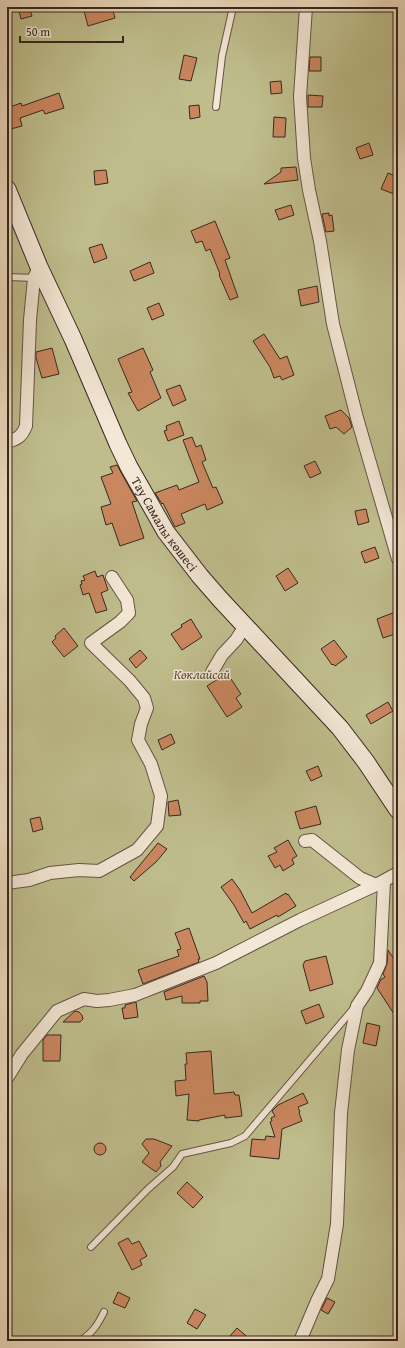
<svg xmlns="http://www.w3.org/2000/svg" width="405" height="1348" font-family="'Gentium Book Plus',serif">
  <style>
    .green { fill: #bfbd8c; stroke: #7b7256 }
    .building { fill: #ca875f; stroke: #372721 }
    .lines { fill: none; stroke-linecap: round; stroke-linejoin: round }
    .lane-casing { stroke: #645448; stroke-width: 8 }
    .street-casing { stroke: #645448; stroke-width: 14 }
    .secondary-casing { stroke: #372721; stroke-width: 19 }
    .lane { stroke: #f3e7d5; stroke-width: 6 }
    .street { stroke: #f3e7d5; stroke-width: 12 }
    .secondary { stroke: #f3e7d5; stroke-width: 17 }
    .labels { text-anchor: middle; stroke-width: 3; stroke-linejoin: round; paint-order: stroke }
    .street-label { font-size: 13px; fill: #372721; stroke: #f3e7d5 }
    .park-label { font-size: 13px; font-style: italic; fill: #594c3c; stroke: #f3e7d5 }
  </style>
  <rect width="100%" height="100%" fill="#ecdabe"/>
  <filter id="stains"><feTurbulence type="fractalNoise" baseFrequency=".005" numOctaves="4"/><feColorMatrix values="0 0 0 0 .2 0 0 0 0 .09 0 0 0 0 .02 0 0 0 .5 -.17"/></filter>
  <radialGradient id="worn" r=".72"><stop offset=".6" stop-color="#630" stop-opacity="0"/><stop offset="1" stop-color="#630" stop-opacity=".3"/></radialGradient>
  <rect class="green" x="7" y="7" width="391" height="1334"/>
  <g class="building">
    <path d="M18,7H29L32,16L21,19Z"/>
    <path d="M83,7H112L115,18L88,26Z"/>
    <path d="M184,55L197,58L191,81L179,79Z"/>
    <path d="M310,57H321V71H309Z"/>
    <path d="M281,81L282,93L271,94L270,82Z"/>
    <path d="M59,93L64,108L45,114L43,110L20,118L22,126L7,130V108L21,103L22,106Z"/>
    <path d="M308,95L323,96L322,107H308Z"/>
    <path d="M199,105L200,117L190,119L189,106Z"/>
    <path d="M274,117L286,118L285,137H273Z"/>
    <path d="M369,143L373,155L360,159L356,148Z"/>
    <path d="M296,167L298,180L264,184L281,172V168Z"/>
    <path d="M106,170L108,183L95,185L94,171Z"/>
    <path d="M388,173L398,177V183L394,194L381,189Z"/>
    <path d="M291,205L294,215L279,220L275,210Z"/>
    <path d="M329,213V216L332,215L334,231L326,232L322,214Z"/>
    <path d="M215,221L230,258L225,260L238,297L230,300L219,275L220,274L210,249L206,251L202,241L196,243L191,231Z"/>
    <path d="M102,244L107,258L94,263L89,248Z"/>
    <path d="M150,262L154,273L134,281L130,271Z"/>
    <path d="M317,286L319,302L301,306L298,290Z"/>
    <path d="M159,303L164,315L152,320L147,308Z"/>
    <path d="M264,334L280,359L287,356L294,375L282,380L280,376L274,378L270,367L253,341Z"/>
    <path d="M52,348L59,374L42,378L36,358V352Z"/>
    <path d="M143,348L153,370L150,372L161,398L138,411L128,393L132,392L118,359Z"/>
    <path d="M180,385L186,400L173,406L166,390Z"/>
    <path d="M341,410L349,418L352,427L344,434L336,427L330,429L325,416Z"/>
    <path d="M179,421L184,435L168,441L164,431L167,430L166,426Z"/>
    <path d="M192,437L196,447L201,445L206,460L202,462L213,488L216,487L223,503L207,510L205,504L181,514L185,523L175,527L163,503L162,504L155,493L177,485L179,490L199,482L183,440Z"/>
    <path d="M315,461L321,473L310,478L304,466Z"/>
    <path d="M117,465L137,501L132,502L144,538L120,546L112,523L106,525L101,507L111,504L101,477L113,473L110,467Z"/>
    <path d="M366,509L369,522L358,525L355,511Z"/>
    <path d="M375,547L379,558L365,563L361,552Z"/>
    <path d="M288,568L298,583L285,591L276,576Z"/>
    <path d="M95,571L97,577L103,575L108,590L101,593L107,610L96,613L89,593L83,595L80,585L82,584L81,581L85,580L83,576Z"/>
    <path d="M398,611V633L383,638L377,619Z"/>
    <path d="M191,619L202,637L182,650L171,634L182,627L181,625Z"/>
    <path d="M64,628L78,646L64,657L52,642L56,638L55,636Z"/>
    <path d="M334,640L347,657L335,666L333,664L332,665L321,649Z"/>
    <path d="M140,650L147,658L136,668L129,659Z"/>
    <path d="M227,673L241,694L236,698L242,707L227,717L207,686Z"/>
    <path d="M388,702L393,711L371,724L366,715Z"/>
    <path d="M171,734L175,743L162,750L158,740Z"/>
    <path d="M318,766L322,776L311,781L306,771Z"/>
    <path d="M178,800L181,815L169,816L168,802Z"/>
    <path d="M316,806L321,824L300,829L295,812Z"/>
    <path d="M40,817L43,829L33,832L30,819Z"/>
    <path d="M288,840L297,856L292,859L294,864L283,871L280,865L275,868L268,856L277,852L274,848Z"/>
    <path d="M158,843L167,849L156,862L134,881L130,877Z"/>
    <path d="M232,879L240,890L252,913L286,893L287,895L288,894L296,906L278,917L277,915L250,929L246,921L244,923L234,905L221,887Z"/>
    <path d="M189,928L200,959H198L199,962L143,984L138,970L179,956L177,950L181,949L175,933Z"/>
    <path d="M388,950L398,965V989L393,993L398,1000V1020L377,988L381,979H382L385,977L383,974L387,964Z"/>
    <path d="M326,956L333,984L310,991L303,965L305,961Z"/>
    <path d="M204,976L207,982L208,1001H200V1003H182V996L166,1000L164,992Z"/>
    <path d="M136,1002L138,1017L124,1019L122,1008H125V1005Z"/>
    <path d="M319,1004L324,1017L306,1024L301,1011Z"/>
    <path d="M75,1011L79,1012L82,1015L83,1019L80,1022H63Z"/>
    <path d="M367,1023L380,1026L376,1046L363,1043Z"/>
    <path d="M47,1035H61L60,1061H43V1040Z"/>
    <path d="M211,1051L214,1094L234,1092L235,1095H239L242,1116L225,1118V1115L199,1120V1121L187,1120L189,1094L176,1096L175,1081L186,1080L185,1064H187L186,1053Z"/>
    <path d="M303,1093L308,1103L298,1107L300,1112L299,1113L302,1121L282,1129L279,1159L250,1156L252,1139L265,1140L266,1136L275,1137L270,1122L272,1121L271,1118L275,1116L272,1111L278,1105Z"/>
    <path d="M146,1139H154L172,1146L160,1162L161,1166L156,1172L142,1162L149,1153L142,1144Z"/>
    <circle cx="100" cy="1149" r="6"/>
    <path d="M187,1182L203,1197L193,1208L177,1193Z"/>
    <path d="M128,1238L132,1244L139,1241L147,1256L140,1260L142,1265L132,1270L118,1243Z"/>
    <path d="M118,1292L130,1298L125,1308L113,1303Z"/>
    <path d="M327,1298L335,1302L328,1314L321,1310Z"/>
    <path d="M195,1309L206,1315L197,1329L187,1323Z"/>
    <path d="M237,1328L252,1341H235L230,1336Z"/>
  </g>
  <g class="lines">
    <defs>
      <g id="lane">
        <path d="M216,107L222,56L233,7"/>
        <path d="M7,277L36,278"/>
        <path d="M91,1247L148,1189L173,1167L182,1154L231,1143L245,1136L354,1008"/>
        <path d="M80,1341C93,1332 97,1326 104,1312"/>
      </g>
      <g id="street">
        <path d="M306,7L300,97L304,158L309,190L320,241L333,324L357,418L398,559"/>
        <path d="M7,442C18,439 22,436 26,426L30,320L34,278L39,267"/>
        <path d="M212,672L222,655L236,640L245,626"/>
        <path d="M305,841L312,840L360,878L376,885"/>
        <path d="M7,883L29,880L50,873L79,870L99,871L137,850L157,826L161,796L151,764L138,740L141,724L147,708L144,698L130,681L91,643L120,622L129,613L127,600L112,577"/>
        <path d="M7,1078L22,1054L57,1011L84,999L97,1001L109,1000L135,995L216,963L300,920L376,885L398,873"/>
        <path d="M300,1341L317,1301L328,1279L337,1224L341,1113L348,1050L357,1006L367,991L380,963L384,882"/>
      </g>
      <g id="secondary">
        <path id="s1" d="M7,189L39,267L73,339L118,444L129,467L166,532L200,576L220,599L340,728L366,762L398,810"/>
      </g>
    </defs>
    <use href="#lane" class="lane-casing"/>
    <use href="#street" class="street-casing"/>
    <use href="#secondary" class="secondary-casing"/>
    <use href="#lane" class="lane"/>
    <use href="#street" class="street"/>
    <use href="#secondary" class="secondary"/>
  </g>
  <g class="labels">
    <g class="street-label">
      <text dy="5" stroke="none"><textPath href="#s1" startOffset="371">Тау Самалы көшесі</textPath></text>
    </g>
    <g class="park-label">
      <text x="202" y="679">Көклайсай</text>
    </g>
  </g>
  <rect width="405" height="1348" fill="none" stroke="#ecdabe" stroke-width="24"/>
  <rect x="8" y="8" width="389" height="1332" fill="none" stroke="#372721" stroke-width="2"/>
  <rect x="12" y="12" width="381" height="1324" fill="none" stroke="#372721"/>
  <path d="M20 36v6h103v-6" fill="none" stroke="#372721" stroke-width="2"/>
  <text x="26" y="36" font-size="12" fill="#372721" stroke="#f3e7d5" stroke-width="3" paint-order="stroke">50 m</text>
  <rect width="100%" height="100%" filter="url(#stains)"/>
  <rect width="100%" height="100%" fill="url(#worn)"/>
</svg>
